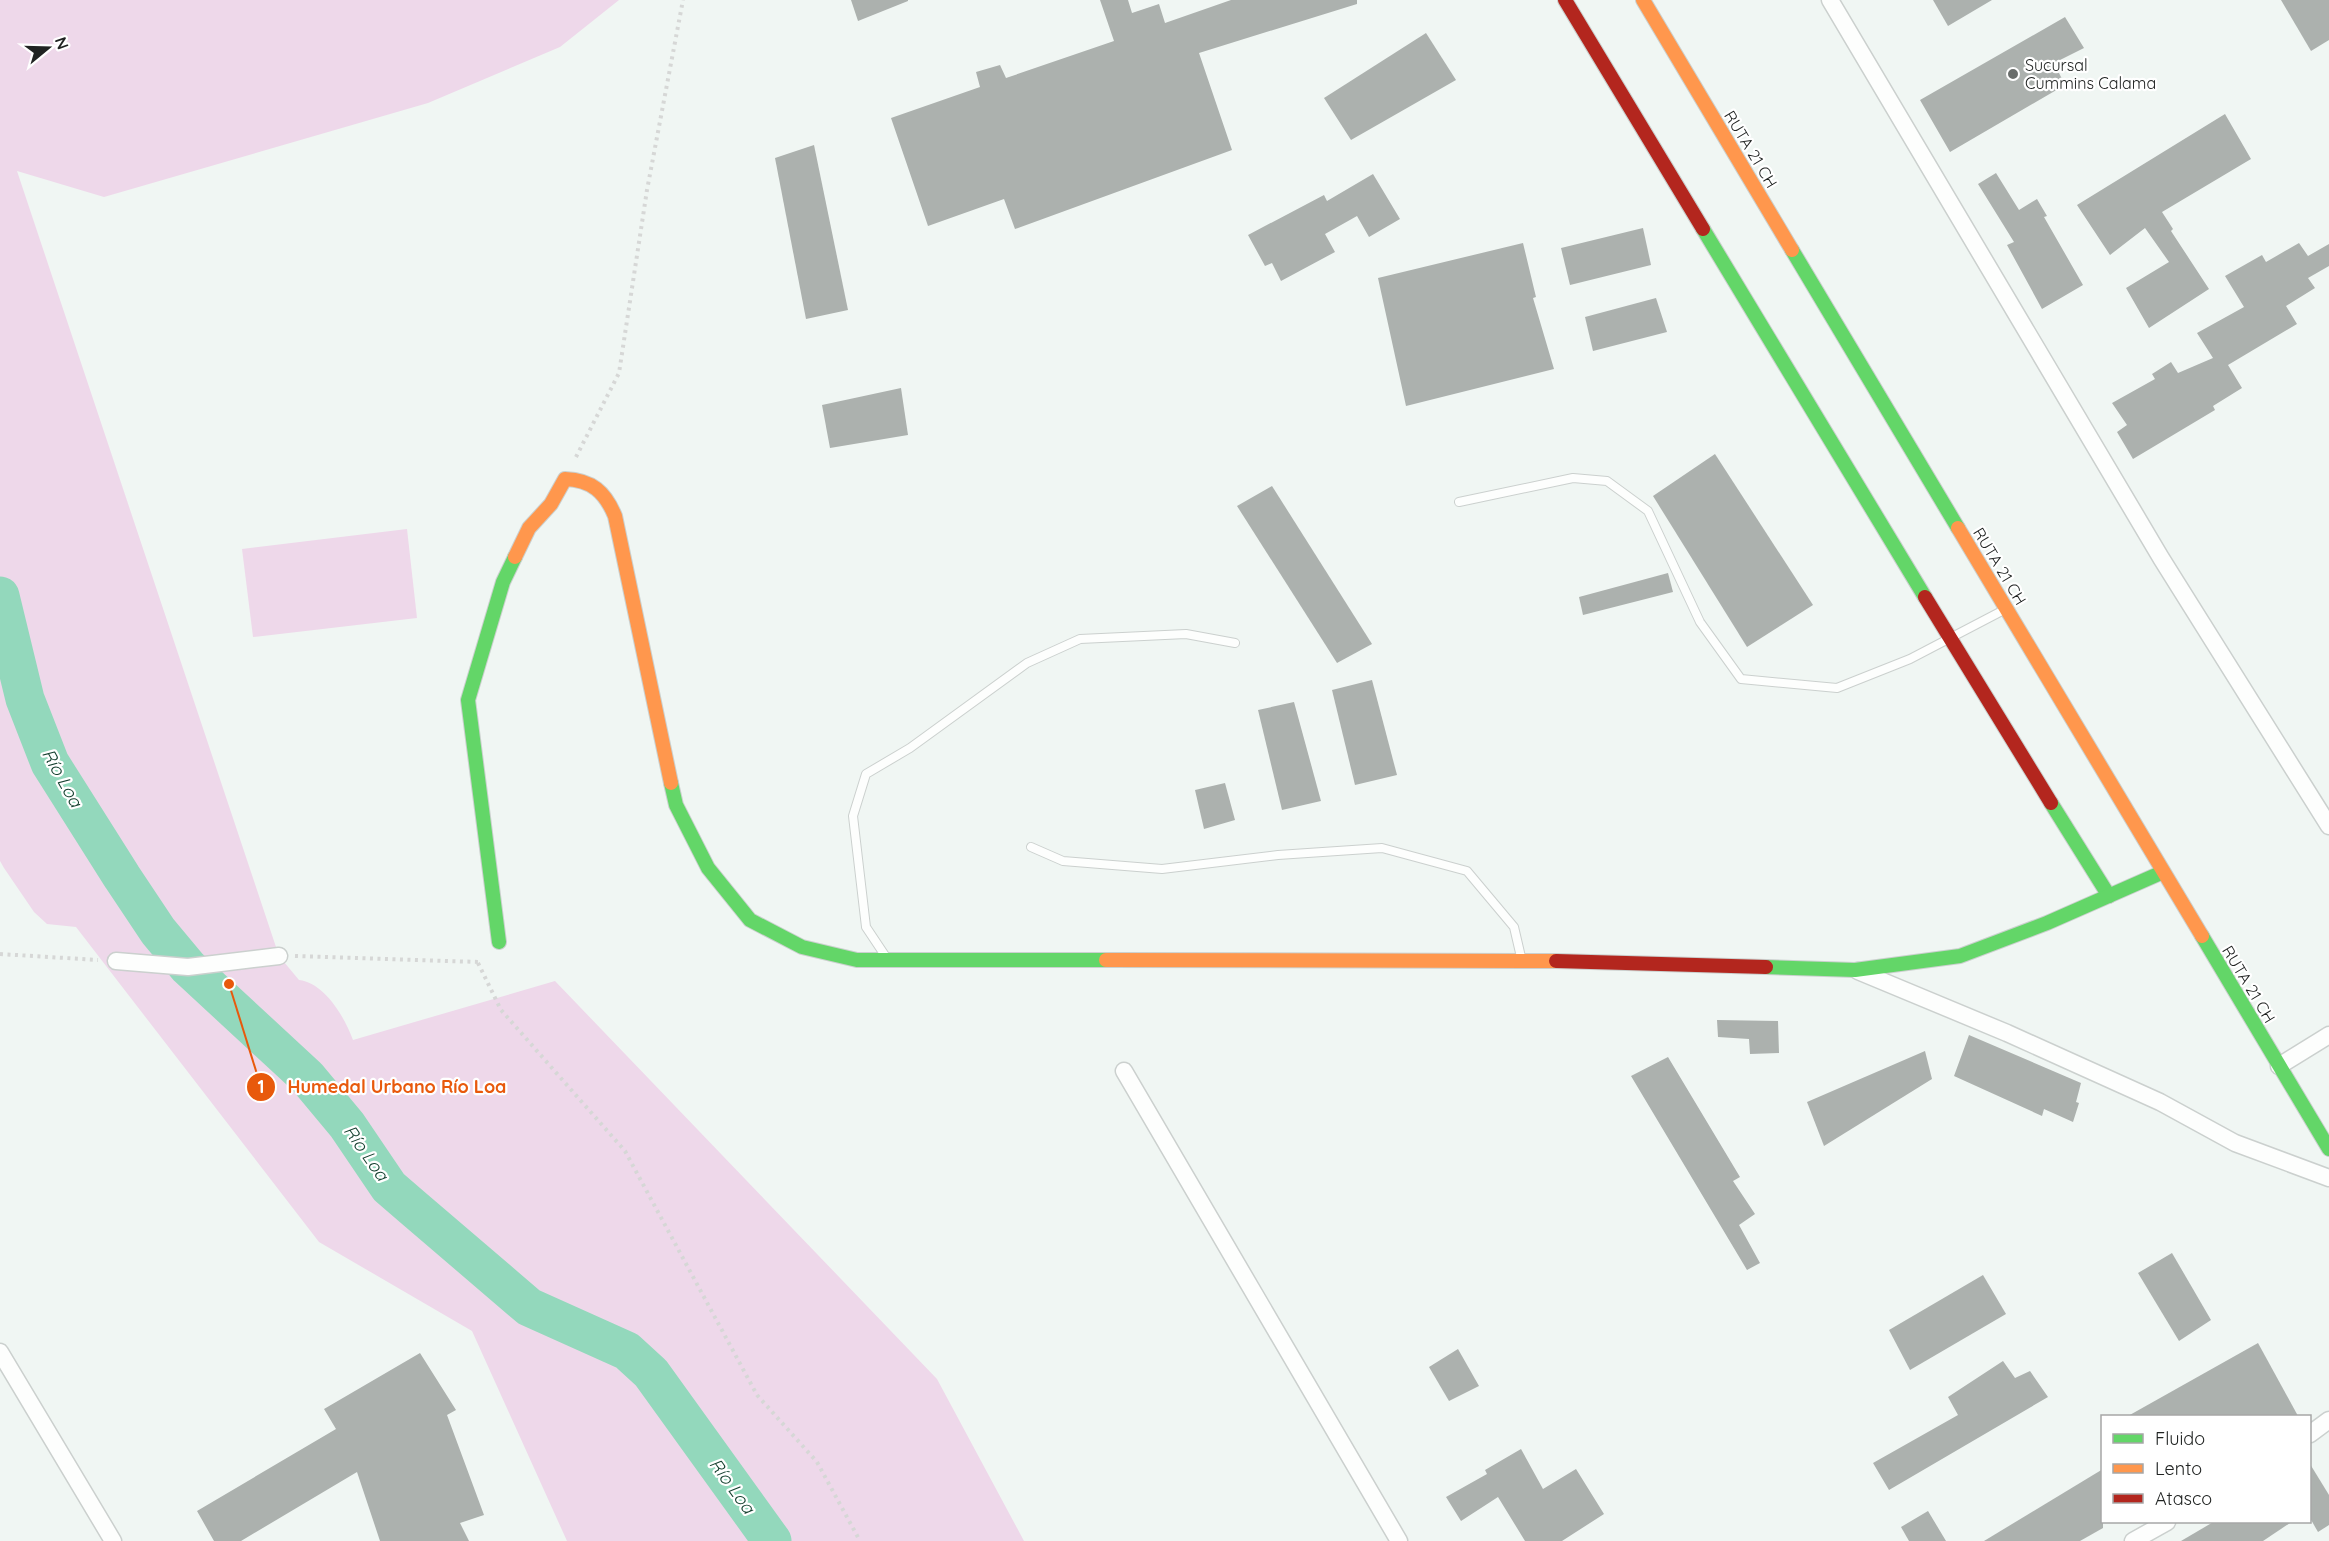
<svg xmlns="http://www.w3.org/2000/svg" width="2329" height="1541" font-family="Quicksand,sans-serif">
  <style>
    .green { fill: #eed8ea }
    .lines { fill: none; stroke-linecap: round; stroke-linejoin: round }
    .river { stroke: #93d8bc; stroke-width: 39 }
    .building { fill: #acb1ae }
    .lane-casing { stroke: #cbd0ce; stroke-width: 10 }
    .street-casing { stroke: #cbd0ce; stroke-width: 19 }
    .fast-casing { stroke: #cbd0ce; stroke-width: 16 }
    .slow-casing { stroke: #cbd0ce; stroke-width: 16 }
    .jam-casing { stroke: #cbd0ce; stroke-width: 16 }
    .path { stroke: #d6d7d6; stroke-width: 4; stroke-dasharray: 3 4.5; stroke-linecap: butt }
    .lane { stroke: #fdfefd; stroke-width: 8 }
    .street { stroke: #fdfefd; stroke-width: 16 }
    .fast { stroke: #63d668; stroke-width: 14 }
    .slow { stroke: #ff974d; stroke-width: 14 }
    .jam { stroke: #b3261e; stroke-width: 14 }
    .poi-dot { fill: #696d6b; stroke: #fff; stroke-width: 2 }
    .labels { text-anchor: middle; stroke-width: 4.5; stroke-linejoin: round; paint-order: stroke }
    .poi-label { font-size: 16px; fill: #202322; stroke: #fff; text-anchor: start }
    .street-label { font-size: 16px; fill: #202322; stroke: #fff }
    .water-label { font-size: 18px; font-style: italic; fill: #164130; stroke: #fff }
    .leader { fill: none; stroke: #e8590c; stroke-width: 2 }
    .callout-dot { fill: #e8590c; stroke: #fff; stroke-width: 2 }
    .mark-label { font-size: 18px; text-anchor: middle; font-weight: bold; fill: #fff }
    .callout-label { font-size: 18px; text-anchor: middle; font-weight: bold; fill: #e8590c; stroke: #fff; stroke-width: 4.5; stroke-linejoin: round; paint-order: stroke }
  </style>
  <rect width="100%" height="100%" fill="#f0f6f3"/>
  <g class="green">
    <path d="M0,0H619L560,47L428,103L104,197L17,171L279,956L299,980C325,983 345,1018 353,1040L555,981L937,1379L1024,1541H567L472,1331L319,1242L76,927L47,924L34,912L4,868L0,861Z"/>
    <path d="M407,529L417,618L253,637L242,549Z"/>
  </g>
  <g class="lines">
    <path class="river" d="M0,596L25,699L50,763L122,877L158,931L188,967L307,1077L347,1125L389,1187L411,1206L529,1307L627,1351L651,1373L772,1541"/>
  </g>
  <g class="building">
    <path d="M851,0H908V1L858,21Z"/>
    <path d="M1100,0H1128L1132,13L1159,4L1165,23L1231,0H1357V4L1199,53L1232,150L1015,229L1004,199L928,226L891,118L980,87L976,72L1000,65L1006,78L1114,41Z"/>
    <path d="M1933,0H1992L1948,26Z"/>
    <path d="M2281,0H2329V40L2311,51Z"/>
    <path d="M2065,17L2084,48L2054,63L2065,85L1950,152L1920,100Z"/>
    <path d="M1426,33L1456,80L1351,140L1324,98Z"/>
    <path d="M2225,114L2251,159L2162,212L2173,229L2171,231L2209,289L2149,328L2126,288L2169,262L2145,228L2110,255L2077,205Z"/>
    <path d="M814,145L848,310L806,319L775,158Z"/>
    <path d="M1996,173L2019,210L2037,199L2047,216L2044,217L2083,285L2042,309L2007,245L2014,242L1978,184Z"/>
    <path d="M1373,174L1400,219L1369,237L1357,216L1325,234L1335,252L1281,281L1272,263L1265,266L1248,235L1324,195L1327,201Z"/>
    <path d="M1643,228L1651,265L1570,285L1561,248Z"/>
    <path d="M1523,243L1536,297L1533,298L1554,369L1406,406L1378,278Z"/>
    <path d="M2299,243L2308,256L2329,244V266L2308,278L2315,288L2286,306L2297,324L2228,365L2242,388L2213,406L2215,410L2133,459L2117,432L2127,425L2112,403L2155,379L2152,374L2171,362L2178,373L2213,358L2197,333L2244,307L2225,276L2262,255L2266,262Z"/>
    <path d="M1656,298L1667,332L1593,351L1585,317Z"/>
    <path d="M901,388L908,435L830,448L822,405Z"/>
    <path d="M1715,454L1813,605L1747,647L1653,496Z"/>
    <path d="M1272,486L1372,644L1337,663L1237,506Z"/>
    <path d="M1668,573L1673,592L1583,615L1579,597Z"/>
    <path d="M1372,680L1397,775L1355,785L1332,690Z"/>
    <path d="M1294,702L1321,801L1282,810L1258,710Z"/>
    <path d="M1225,783L1235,820L1204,829L1195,790Z"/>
    <path d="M1717,1020L1778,1021L1779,1053L1750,1054L1749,1039L1718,1037Z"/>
    <path d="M1969,1035L2081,1083L2076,1102L2079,1103L2073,1122L2044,1109L2042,1116L1954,1076Z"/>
    <path d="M1925,1051L1932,1079L1824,1146L1807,1102Z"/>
    <path d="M1668,1057L1740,1177L1733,1181L1755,1214L1739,1225L1760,1263L1747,1270L1631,1076Z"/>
    <path d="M2172,1253L2211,1320L2179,1341L2138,1273Z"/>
    <path d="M1983,1275L2006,1314L1910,1370L1889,1330Z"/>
    <path d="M2258,1343L2298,1416H2128Z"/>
    <path d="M1458,1349L1479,1386L1449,1401L1429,1367Z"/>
    <path d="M420,1353L456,1410L447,1415L484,1515L460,1523L469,1541H380L357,1472L241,1541H214L197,1511L336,1429L324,1409Z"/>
    <path d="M2003,1361L2015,1378L2030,1371L2048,1397L1889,1490L1873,1463L1958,1415L1948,1397Z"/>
    <path d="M1521,1449L1543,1489L1576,1469L1604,1514L1562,1541H1525L1498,1497L1461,1521L1446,1497L1487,1474L1485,1470Z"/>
    <path d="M2310,1464L2329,1495V1525L2318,1532L2310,1518Z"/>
    <path d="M2103,1469V1528L2080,1541H1984Z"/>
    <path d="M1928,1511L1946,1541H1909L1901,1527Z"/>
    <path d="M2215,1521H2293L2263,1541H2181Z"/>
  </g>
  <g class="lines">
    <defs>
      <g id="lane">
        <path d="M1459,502L1573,478L1607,481L1648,511L1700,622L1741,679L1837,688L1910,659L2000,612"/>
        <path d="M1031,847L1063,861L1162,869L1278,855L1382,848L1467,871L1514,927L1521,957"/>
        <path d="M886,957L866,927L853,816L866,774L910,748L1027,663L1080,639L1186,634L1235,643"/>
      </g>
      <g id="street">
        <path d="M1830,0L2161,558L2329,826"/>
        <path d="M116,961L188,967L279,956"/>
        <path d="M1858,971L2007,1033L2160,1102L2235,1143L2329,1178"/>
        <path d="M2279,1066L2329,1035"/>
        <path d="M1124,1071L1399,1541"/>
        <path d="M0,1352L113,1541"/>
        <path d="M2310,1434L2329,1420"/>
        <path d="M2133,1541L2167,1522"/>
      </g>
      <g id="fast">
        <path d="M1703,229L1925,597"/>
        <path d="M1792,250L1958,528"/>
        <path d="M671,783L676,805L708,868L750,920L802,947L857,960H1106"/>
        <path d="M2051,803L2109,896"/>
        <path d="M2202,936L2329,1149"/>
        <path d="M499,942L468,700L503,582L515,557"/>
        <path d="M1766,967L1855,970L1960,956L2047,923L2163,872"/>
      </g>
      <g id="slow">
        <path d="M1643,0L1792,250"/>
        <path d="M1958,528L2202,936"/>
        <path d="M515,557L529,528L551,504L565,479C592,480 605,492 615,516L671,783"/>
        <path d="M1106,960L1556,961"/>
      </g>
      <g id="jam">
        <path d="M1565,0L1703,229"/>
        <path d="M1925,597L2051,803"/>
        <path d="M1556,961L1766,967"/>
      </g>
    </defs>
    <use href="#lane" class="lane-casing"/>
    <use href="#street" class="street-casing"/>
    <use href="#fast" class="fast-casing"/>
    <use href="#slow" class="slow-casing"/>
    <use href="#jam" class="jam-casing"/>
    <g class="path">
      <path d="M576,457L619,373L647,190L683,0"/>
      <path d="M0,954L98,960"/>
      <path d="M295,956L479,962"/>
      <path d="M478,963L501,1010L625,1151L757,1395L817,1462L860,1541"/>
    </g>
    <use href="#lane" class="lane"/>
    <use href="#street" class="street"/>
    <use href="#fast" class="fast"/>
    <use href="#slow" class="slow"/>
    <use href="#jam" class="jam"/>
  </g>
  <circle class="poi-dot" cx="2013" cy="74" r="6"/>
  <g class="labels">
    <g class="poi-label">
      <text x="2025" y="71">Sucursal<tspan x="2025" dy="18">Cummins Calama</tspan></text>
    </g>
    <g class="street-label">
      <text transform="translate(1751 149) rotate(59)" y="6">RUTA 21 CH</text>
      <text transform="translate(2000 566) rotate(59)" y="6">RUTA 21 CH</text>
      <text transform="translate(2249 984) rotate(59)" y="6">RUTA 21 CH</text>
    </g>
    <g class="water-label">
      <text transform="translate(62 778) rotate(61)" y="6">Río Loa</text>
      <text transform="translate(366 1153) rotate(55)" y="6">Río Loa</text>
      <text transform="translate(732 1486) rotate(54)" y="6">Río Loa</text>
    </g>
  </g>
  <path class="leader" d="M229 984L261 1087"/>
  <g class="callout-dot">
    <circle cx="229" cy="984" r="6"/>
    <circle cx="261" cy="1087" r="15"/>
  </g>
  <g class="mark-label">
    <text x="261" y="1093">1</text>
  </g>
  <g class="callout-label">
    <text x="397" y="1093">Humedal Urbano Río Loa</text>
  </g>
  <rect x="2101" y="1415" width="210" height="108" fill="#ffffff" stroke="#a6a7a7" stroke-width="1.5"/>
  <rect x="2113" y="1434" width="30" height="9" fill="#63d668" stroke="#a6a7a7" stroke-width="1.5"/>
  <text x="2155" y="1445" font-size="18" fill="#202322">Fluido</text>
  <rect x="2113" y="1464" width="30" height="9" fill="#ff974d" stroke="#a6a7a7" stroke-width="1.5"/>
  <text x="2155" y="1475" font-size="18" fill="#202322">Lento</text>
  <rect x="2113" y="1494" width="30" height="9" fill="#b3261e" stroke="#a6a7a7" stroke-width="1.5"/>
  <text x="2155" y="1505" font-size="18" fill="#202322">Atasco</text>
  <g transform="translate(48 48) rotate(71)" stroke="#ffffff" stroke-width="4.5" paint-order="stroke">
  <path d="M0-4.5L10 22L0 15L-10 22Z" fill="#202322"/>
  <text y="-9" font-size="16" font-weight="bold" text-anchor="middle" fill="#202322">N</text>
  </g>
</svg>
